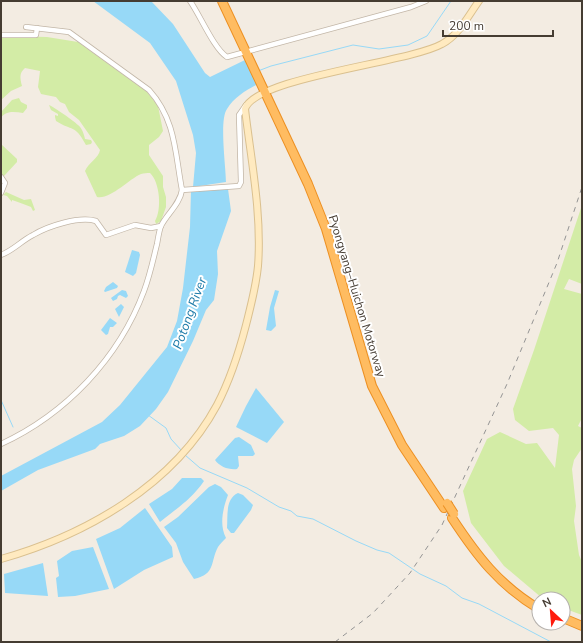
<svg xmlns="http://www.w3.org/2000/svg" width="583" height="643" font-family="'Nunito Sans',sans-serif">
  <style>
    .green { fill: #d3eca6 }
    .water { fill: #97d9f7 }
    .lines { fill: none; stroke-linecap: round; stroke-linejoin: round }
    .stream { stroke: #97d9f7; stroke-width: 1 }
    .minor-casing { stroke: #c2b6a7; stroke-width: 6 }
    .secondary-casing { stroke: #dac08f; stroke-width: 8 }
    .motorway-casing { stroke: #ec9023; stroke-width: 10 }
    .minor { stroke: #fff; stroke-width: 4.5 }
    .secondary { stroke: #ffeac0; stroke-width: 6 }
    .motorway { stroke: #ffbc61; stroke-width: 8 }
    .rail { stroke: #949494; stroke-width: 1; stroke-dasharray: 5 5; stroke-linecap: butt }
    .motorway-bridge-casing { stroke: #ec9023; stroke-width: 10; stroke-linecap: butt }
    .motorway-bridge { stroke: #ffbc61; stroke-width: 8 }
    .labels { text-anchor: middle; stroke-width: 4; stroke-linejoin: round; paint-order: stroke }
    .street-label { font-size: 12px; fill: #453c32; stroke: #fff }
    .water-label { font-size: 13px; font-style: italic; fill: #207ca9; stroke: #fff }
  </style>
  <rect width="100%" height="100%" fill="#f3ece2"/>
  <g class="green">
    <path d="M7,36L47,37L78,42L147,92L158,106L163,131L159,137L149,145V155L163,176V187L166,197V207L161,221L156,224L155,221C162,210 160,182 150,173C147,173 144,173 141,174C129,179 110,200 97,197L85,171C88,163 99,158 100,150L79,120L69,112L65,104L60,102L56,97L41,94L38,87L40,71L25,68C19,73 20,78 22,86L11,91L1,100V38Z"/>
    <path d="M19,98L21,102L27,105V108L23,113C15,112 6,110 1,118V112L12,100Z"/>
    <path d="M49,105C54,107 74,121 78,125C82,128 84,134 85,139L91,140L92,142L91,144L86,145C74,123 73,132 56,121L55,117V115L58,116V114L51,110Z"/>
    <path d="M1,144L17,159V162L4,176L1,175Z"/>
    <path d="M6,192L24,200L31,199L35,210L33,211L31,207C25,205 19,202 12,200V202L7,196L3,195Z"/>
    <path d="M582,205V284L569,279L564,289L582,294V418L578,426L582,428V448L574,460L572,469L576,506L574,521L579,555L582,562V615L563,608V599L542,598L504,566L471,523L463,491L487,439L500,432L526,444L537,443L555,468L559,435L553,428L529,431L515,420L513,409L534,350Z"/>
  </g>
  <g class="water">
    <path d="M93,1H151L173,24L205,73L210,77L247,59L258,84C247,90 234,97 227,109C219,120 226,167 226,182L193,187L196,153L193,135L176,81L150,43Z"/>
    <path d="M228,189L231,211L217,251L218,274L214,300L206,310L193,341L168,392L156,409L140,426L124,436L100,444L95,449L38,470L1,491V476L102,422L120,405L167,347L177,321L183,288L190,227L191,190Z"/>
    <path d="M132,250L139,252L140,255L136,273L133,276L125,272Z"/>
    <path d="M113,282L118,286L117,288L105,292L104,291L106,287Z"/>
    <path d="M122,290L126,291L128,296L126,298L120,295L118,296L117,299L113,301L111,298Z"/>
    <path d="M275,290L279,291L274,308L276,326L271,331L266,330L270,307Z"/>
    <path d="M121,304L124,307L119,317L115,309Z"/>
    <path d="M110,318L117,323L113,327H110L108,334L106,335L101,330Z"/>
    <path d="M256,388L284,422L267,443L236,427L246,406Z"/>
    <path d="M239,437L251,445L255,454L253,456H238L239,466L237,469C229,470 220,467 215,460L235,438Z"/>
    <path d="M182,478H201L204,481C191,500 177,508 160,522L149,504L172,489Z"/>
    <path d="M215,484L221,487L228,495C223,508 219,525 226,538C223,541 220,544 218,547C210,562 216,574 194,579L183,562L176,543L164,527L178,517L209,487Z"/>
    <path d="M238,493L243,495L253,505L251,510L234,533H231L227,528C228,516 225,499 238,493Z"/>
    <path d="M145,508L172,547L173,557L144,570L114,589L96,539L120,528Z"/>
    <path d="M93,547L109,589L75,596L58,597L56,578L59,576L57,561L72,551Z"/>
    <path d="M43,563L48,596L5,593L4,574Z"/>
  </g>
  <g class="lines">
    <g class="stream">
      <path d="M258,71L271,66L353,45L379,49L408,45L427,36L451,1"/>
      <path d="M1,400L13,427"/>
      <path d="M148,415L166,428L171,439L182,451"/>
      <path d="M185,455L200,468L247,488L279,507L291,511L297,516L313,519L356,541L377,550L389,553L420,574L446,586L462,598L479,604L551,642"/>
    </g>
    <defs>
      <g id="minor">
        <path d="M190,1C200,15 214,49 227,57L411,7L426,1"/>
        <path d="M26,27L69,32L149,90C176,120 175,153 182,190L239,186L241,182L239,115L246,105"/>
        <path d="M1,35H36L37,28"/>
        <path d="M1,177L5,183L1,193"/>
        <path d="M1,255C14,250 21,241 33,235C48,226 79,216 96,221L106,235L135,225L151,228L161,226"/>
        <path d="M1,444C66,414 119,358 144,291C150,275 153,260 157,244C158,239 159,231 161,226C167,214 180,204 182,190"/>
      </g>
      <path id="secondary" d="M1,559C86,535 174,485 217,405C230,380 239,352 246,325C251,305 256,287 258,266C262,214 251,160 245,109C255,77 408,63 442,44C459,35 468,16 479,1"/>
      <g id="motorway">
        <path d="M222,1L308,184L326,229L372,386L402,445L444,508"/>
        <path d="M452,518C477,556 499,585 539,609"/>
        <path d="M563,618L582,626"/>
      </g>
    </defs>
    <use href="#minor" class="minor-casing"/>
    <use href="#secondary" class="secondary-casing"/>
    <use href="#motorway" class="motorway-casing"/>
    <use href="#minor" class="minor"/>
    <use href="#secondary" class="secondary"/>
    <use href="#motorway" class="motorway"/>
    <path class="rail" d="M335,642L373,613L410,573L442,525L507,384L557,263L582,187"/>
    <defs>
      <path id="motorway-bridge" d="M447,503L454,514"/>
    </defs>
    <use href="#motorway-bridge" class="motorway-bridge-casing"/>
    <use href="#motorway-bridge" class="motorway-bridge"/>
  </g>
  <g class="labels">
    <g class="street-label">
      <text transform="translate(357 296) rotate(73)" y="4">Pyongyang–Huichon Motorway</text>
    </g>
    <g class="water-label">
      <text transform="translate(189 313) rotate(-70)" y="5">Potong River</text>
    </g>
  </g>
  <rect width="583" height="643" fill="none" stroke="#453c32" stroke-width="4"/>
  <g transform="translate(551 611) rotate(334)"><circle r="19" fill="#ffffff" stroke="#b5b1ad"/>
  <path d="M0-3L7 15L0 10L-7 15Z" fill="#ff1b0d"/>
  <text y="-6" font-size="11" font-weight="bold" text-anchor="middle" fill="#453c32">N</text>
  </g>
  <path d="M443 30v6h110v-6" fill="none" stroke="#453c32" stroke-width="2"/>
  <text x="449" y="30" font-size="12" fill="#453c32" stroke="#ffffff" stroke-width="3" paint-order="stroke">200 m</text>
</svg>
